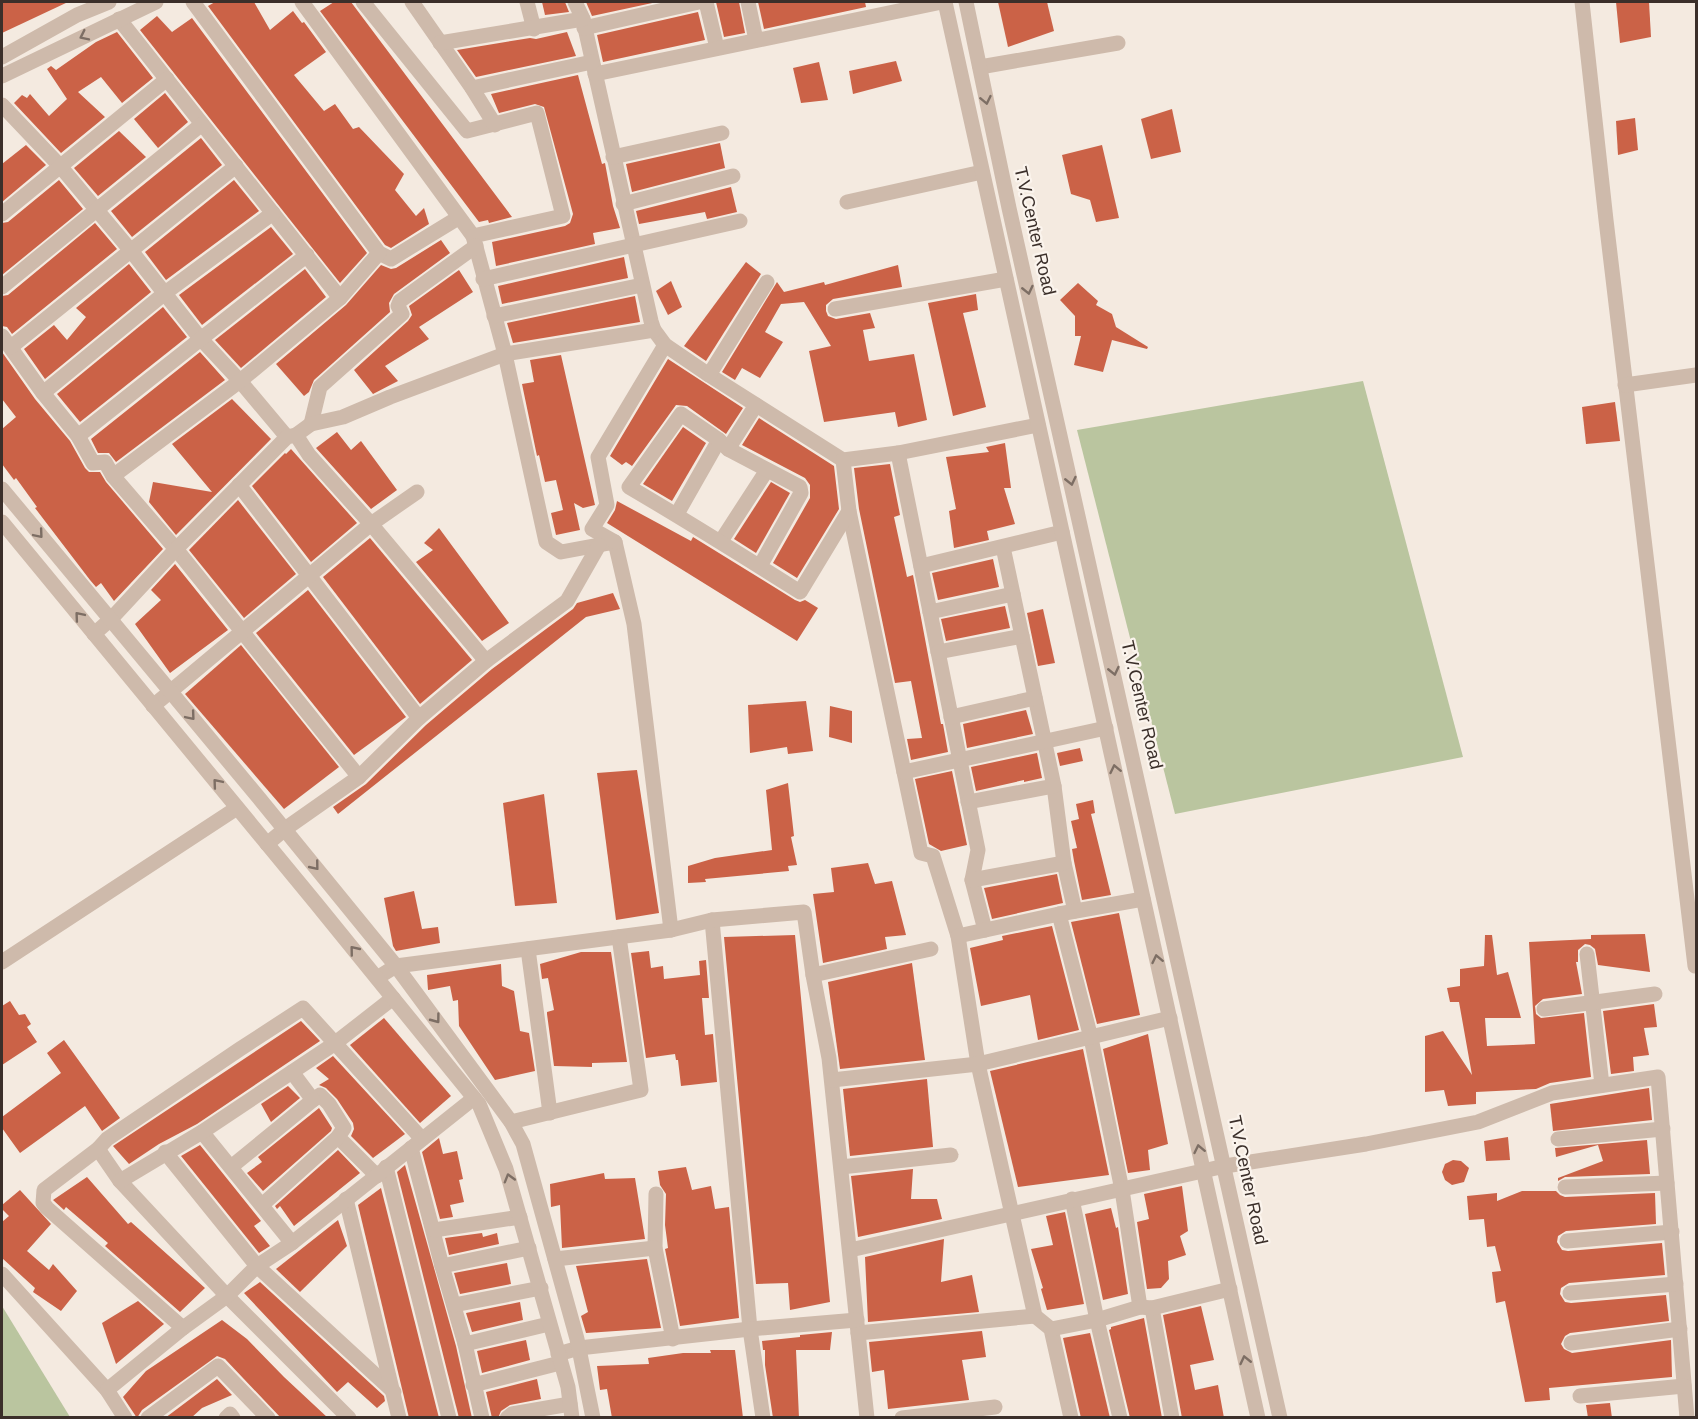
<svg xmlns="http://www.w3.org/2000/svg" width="1698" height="1419" font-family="Helvetica,sans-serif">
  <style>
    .green { fill: #bac59f }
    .building { fill: #cb6247 }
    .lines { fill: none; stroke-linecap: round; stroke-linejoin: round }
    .minor { stroke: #cebaab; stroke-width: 15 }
    .tertiary { stroke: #cebaab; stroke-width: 15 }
    .oneway { stroke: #7d6e64 }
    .labels { text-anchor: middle; stroke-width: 4.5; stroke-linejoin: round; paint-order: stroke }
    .street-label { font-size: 18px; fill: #3b2f2a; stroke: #fbf4ed }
  </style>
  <rect width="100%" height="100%" fill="#f4eae0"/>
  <g class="green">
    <path d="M1363,381L1463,757L1175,814L1077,430Z"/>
    <path d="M2,1306L70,1417H2Z"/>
  </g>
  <g class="building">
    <path d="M2,2H68L2,33Z"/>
    <path d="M215,2H254L270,30L293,11L302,23L304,22L326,52L294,75L324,111L335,104L353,129L359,127L404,174L395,190L416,216L424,208L429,224L391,248L385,245L208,6Z"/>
    <path d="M334,2H351L512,217L489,223L488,220L479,222L320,11Z"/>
    <path d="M542,2H565L569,12L545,15Z"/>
    <path d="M586,2H657L592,16Z"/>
    <path d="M716,2H739L745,33L724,37Z"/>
    <path d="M758,2H865L866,7L764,29Z"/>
    <path d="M998,2H1047L1054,31L1008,47Z"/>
    <path d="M1616,2H1649L1651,37L1620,43Z"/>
    <path d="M698,12L705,40L603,62L597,35Z"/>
    <path d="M157,16L172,32L192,18L367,253L340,283L140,30Z"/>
    <path d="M117,32L153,78L122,103L101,77L78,92L105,117L61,153L14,103L22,95L27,98L30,94L49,116L67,99L47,69L51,66L56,70L96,42Z"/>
    <path d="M567,32L576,56L476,77L457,50L530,38L536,39Z"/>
    <path d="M896,61L902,81L853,94L849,71Z"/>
    <path d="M819,62L828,100L801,103L793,68Z"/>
    <path d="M578,75L602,164L605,163L613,206L620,228L593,233L595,244L496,266L492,242L565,226L570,223L573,214L544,107L535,104L499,113L491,94Z"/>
    <path d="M165,93L188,122L158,148L134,119Z"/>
    <path d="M1172,109L1181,152L1151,159L1141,119Z"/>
    <path d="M1635,118L1638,150L1618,155L1616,121Z"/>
    <path d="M119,131L146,157L98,196L74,168Z"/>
    <path d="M201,138L222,165L132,237L111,211Z"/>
    <path d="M720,143L725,168L632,192L626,164Z"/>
    <path d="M26,145L46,165L2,202V164Z"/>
    <path d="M1102,145L1119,218L1096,222L1090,200L1071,194L1062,155Z"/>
    <path d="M59,180L83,209L2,275V223L8,222Z"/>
    <path d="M234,180L259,211L166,280L145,252Z"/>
    <path d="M731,187L737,212L707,219L705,212L639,224L636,211Z"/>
    <path d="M95,223L117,249L12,334L7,327L2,326V296L8,295Z"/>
    <path d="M271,227L293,254L202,325L179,295Z"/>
    <path d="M441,240L450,253L394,294L389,303L390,312L314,380L309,392L304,396L276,364L346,305L381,265L391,269L396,268Z"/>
    <path d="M624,257L628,278L502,304L498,286Z"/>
    <path d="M746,262L761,274L706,361L684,346Z"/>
    <path d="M129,264L151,292L45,379L24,349L54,325L67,340L86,317L76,308Z"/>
    <path d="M898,265L902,287L833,299L826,305V311L828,316L836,319L870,313L875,328L863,330L869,361L914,354L927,420L898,427L895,412L824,422L809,351L831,346L804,302L781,304L765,332L783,342L760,378L742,368L735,380L722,372L777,282L784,292L824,282L825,285Z"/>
    <path d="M305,269L326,297L241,368L215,340Z"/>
    <path d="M459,270L473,292L419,327L429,339L385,366L398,381L373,394L354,370L408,321L412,315L409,306Z"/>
    <path d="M671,281L682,307L668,315L656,291Z"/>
    <path d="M1078,283L1098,301L1096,305L1112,314L1116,327L1148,347L1147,349L1112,340L1103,372L1074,365L1081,336H1075V316L1060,300Z"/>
    <path d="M976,294L978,310L963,313L986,407L953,416L928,303Z"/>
    <path d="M635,296L640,322L513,343L507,323Z"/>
    <path d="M163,307L187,337L80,422L57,394Z"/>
    <path d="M2,352L35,399L70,441L85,468L89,472H100L106,482L163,549L114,601L101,583L96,587L90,580L35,508L37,507L16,478L14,480L2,464V429L16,417L2,399Z"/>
    <path d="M200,352L225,380L116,462L109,453H98L91,439Z"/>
    <path d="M561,355L595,505L583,508L574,503L580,530L556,535L551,513L563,510L556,480L545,482L539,455L537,456L522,384L534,382L530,360Z"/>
    <path d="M668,359L743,408L726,434L687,406L676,405L632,466L626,462L622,465L610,456Z"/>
    <path d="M232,399L271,439L176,535L149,502L153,482L212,492L172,444Z"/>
    <path d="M1615,402L1620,441L1586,444L1582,407Z"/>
    <path d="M759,418L834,466L839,509L797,578L773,563L810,498V485L805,478L742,445Z"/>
    <path d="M683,427L706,443L672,501L643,484Z"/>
    <path d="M337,432L351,450L361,441L397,490L371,509L316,448Z"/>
    <path d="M1005,443L1011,488H1004L1015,524L987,531L989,540L954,548L949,511L956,509L946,457L989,452L986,447Z"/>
    <path d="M291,449L357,523L311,562L252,486L285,453L286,454Z"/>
    <path d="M890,464L900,515L894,517L907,577L913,575L941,724H943L948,752L911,760L907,739L922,738L911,681L895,683L859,509L854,468Z"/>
    <path d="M771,482L790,493L756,553L734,539Z"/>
    <path d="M238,500L296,574L244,618L189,550Z"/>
    <path d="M617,501L691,541L693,537L795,600L800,602L805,600L818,608L797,641L607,523L615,510Z"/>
    <path d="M439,528L509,623L482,641L416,562L433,550L424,543Z"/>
    <path d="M370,538L472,660L420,704L323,577Z"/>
    <path d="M993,559L999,587L938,600L932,573Z"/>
    <path d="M175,564L228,630L170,673L135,624L161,600L151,590Z"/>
    <path d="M308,590L406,717L354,755L256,633Z"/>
    <path d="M613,593L620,609L586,617L338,814L333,807L366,784L426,725L492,669L573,609L577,603Z"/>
    <path d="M1005,606L1010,628L946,641L941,619Z"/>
    <path d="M1043,609L1055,663L1038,666L1027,613Z"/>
    <path d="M241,645L339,767L284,809L185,694Z"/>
    <path d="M806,701L813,751L788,754L787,747L750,753L748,705Z"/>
    <path d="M830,706L852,711V743L829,737Z"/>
    <path d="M1026,710L1033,734L967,748L963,724Z"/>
    <path d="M1080,748L1083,761L1060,766L1057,753Z"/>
    <path d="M1037,753L1042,778L1024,782V780L976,791L971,767Z"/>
    <path d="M637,770L659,913L616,920L597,773Z"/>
    <path d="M952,771L967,845L941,851L929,844L915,779Z"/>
    <path d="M788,783L794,836L791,837L797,865L788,866L789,871L705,879L706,882L688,883V866L715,858L772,850L766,790Z"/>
    <path d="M544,794L557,903L515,906L503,803Z"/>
    <path d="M1093,800L1095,813L1091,814L1111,895L1082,900L1074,861L1072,849L1077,848L1071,821L1079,819L1076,804Z"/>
    <path d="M868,863L875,884L892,881L906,935L885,937L887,949L823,963L813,894L834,892L831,868Z"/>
    <path d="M1057,874L1063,903L992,919L984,888Z"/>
    <path d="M414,891L422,929L438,927L440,943L396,951L393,946L384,898Z"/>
    <path d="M1119,913L1140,1015L1097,1024L1071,922Z"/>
    <path d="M1052,926L1079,1030L1038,1040L1030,995L981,1006L970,948L1003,940L1002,936Z"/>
    <path d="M1645,934L1650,972L1598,965L1595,949L1590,945L1585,944L1578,950V962H1576L1582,994L1543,999L1535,1006L1536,1014L1541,1018L1584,1013L1591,1077L1550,1083L1536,1089L1476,1092V1104L1448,1106L1444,1090L1425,1092V1036L1443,1031L1472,1075L1459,1002H1450L1447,988L1460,986V969L1484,966L1485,935H1492L1497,975L1508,972L1521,1018H1485L1487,1046L1535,1044L1529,942L1591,939V935Z"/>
    <path d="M795,935L830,1302L790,1310L788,1283L756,1284L724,937Z"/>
    <path d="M649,951L651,968L663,966L664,979L700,975L699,961L706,960L709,998H702L705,1035L713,1034L717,1082L681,1086L678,1060H676L675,1054L646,1058L631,953Z"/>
    <path d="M581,952H611L627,1062L592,1063V1067L554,1066L547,1014V1012L554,1010L548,978L542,979L540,964Z"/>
    <path d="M912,963L925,1060L840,1069L828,982Z"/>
    <path d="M501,964L502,986L514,991L520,1031L529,1033L535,1071L495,1080L459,1026L458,1000L453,1001L450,986L428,990L427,975Z"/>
    <path d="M10,1001L19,1015L25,1014L31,1024L27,1027L37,1042L2,1065V1006Z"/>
    <path d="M1654,1004L1657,1027L1644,1028L1649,1055L1633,1057L1634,1071L1611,1074L1603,1011Z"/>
    <path d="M384,1018L451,1096L420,1123L350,1045Z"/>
    <path d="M301,1021L320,1041L197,1124L159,1144L129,1164L113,1146Z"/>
    <path d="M1148,1034L1168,1144L1148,1150L1150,1170L1128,1173L1103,1049Z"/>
    <path d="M64,1040L120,1118L102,1131L85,1106L20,1153L2,1128V1117L61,1073L47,1053Z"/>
    <path d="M1083,1049L1109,1175L1018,1187L990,1071Z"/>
    <path d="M333,1056L405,1134L373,1158L351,1136L354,1129L353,1123L337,1099L326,1088L319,1085L329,1079L316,1068Z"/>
    <path d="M927,1079L933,1147L850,1156L843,1089Z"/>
    <path d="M288,1086L300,1098L271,1122L261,1104Z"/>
    <path d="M1649,1088L1652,1120L1553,1131L1550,1104Z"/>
    <path d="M319,1108L332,1128L331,1131L263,1191L247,1173L262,1162L258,1157Z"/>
    <path d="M1508,1137L1510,1160L1486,1161L1484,1141Z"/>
    <path d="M439,1138L443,1154L457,1151L463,1179L459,1180L464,1202L450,1205L453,1217L440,1219L422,1152Z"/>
    <path d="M1647,1140L1650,1174L1565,1177L1558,1181V1178L1603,1161L1598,1145L1556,1157L1555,1148Z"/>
    <path d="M200,1145L261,1221L254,1226L270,1246L259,1253L181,1156Z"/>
    <path d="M338,1150L360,1173L294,1226L280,1206L277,1209L275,1206Z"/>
    <path d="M1453,1160L1461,1161L1469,1168L1464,1182L1452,1185L1445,1180L1442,1172L1445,1164Z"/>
    <path d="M405,1165L456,1346L472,1418H459L397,1172Z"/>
    <path d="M686,1167L692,1190L711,1186L715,1209L729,1207L739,1318L680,1326L665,1249L668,1248L665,1225L666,1194L660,1185L658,1171Z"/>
    <path d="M913,1169L911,1199H937L942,1219L858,1237L851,1176Z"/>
    <path d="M604,1173L605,1179L635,1178L645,1239L562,1248L560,1205L551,1207L550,1184Z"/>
    <path d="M87,1177L128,1224L131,1222L205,1288L180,1312L105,1246L108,1243L66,1207L64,1210L53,1200Z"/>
    <path d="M1182,1186L1188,1231L1180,1236L1186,1255L1168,1261L1169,1279L1161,1288L1147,1289L1137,1222L1149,1219L1144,1194Z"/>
    <path d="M381,1188L439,1418H409L358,1205Z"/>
    <path d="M20,1190L51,1224L27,1251L49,1270L53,1264L77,1291L61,1311L33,1292L35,1288L2,1258V1222L9,1216L2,1209V1205Z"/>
    <path d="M1522,1191H1556L1560,1195L1565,1197L1655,1193L1656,1224L1566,1231L1558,1236L1557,1242L1562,1250L1568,1251L1662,1243L1665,1275L1569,1283L1561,1288L1560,1294L1565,1302L1571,1303L1666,1295L1669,1321L1570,1333L1565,1336L1561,1344L1564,1349L1572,1353L1671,1340L1672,1377L1549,1388L1550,1400L1525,1402L1505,1301L1496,1303L1492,1272L1501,1271L1495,1246L1487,1247L1484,1219L1469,1220L1467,1196L1497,1193V1201Z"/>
    <path d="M1111,1208L1116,1228L1118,1227L1128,1294L1103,1300L1085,1214Z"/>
    <path d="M1065,1212L1084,1304L1047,1310L1041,1289L1043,1288L1031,1249L1053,1245L1046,1216Z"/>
    <path d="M338,1220L347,1246L300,1292L276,1269Z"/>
    <path d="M482,1233L483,1237L497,1233L499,1244L449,1255L445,1238Z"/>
    <path d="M944,1239L941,1282L972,1275L979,1312L868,1322L865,1257Z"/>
    <path d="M647,1259L661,1328L586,1333L581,1316L588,1312L576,1266Z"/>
    <path d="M507,1263L511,1284L460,1294L454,1273Z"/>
    <path d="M260,1282L384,1396L385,1401L377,1408L348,1382L337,1392L244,1293Z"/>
    <path d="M138,1301L164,1324L116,1364L102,1323Z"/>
    <path d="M520,1302L523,1320L472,1332L466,1313Z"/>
    <path d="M1201,1306L1214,1360L1190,1365L1195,1390L1218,1385L1224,1418H1182L1163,1315Z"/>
    <path d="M1144,1318L1162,1418H1130L1109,1330L1111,1329V1327Z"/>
    <path d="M222,1320L247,1339L284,1377L328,1418H281L225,1359L217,1356L142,1410L137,1418L123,1397L146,1371Z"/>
    <path d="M982,1331L986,1357L962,1360L969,1400L888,1409L884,1370L872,1372L869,1342Z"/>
    <path d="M832,1332L830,1350H796L799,1418H773L765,1365V1350H763L762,1341L800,1337V1335Z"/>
    <path d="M1090,1333L1110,1418H1081L1063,1338Z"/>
    <path d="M526,1340L530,1360L482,1373L477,1351Z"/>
    <path d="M710,1350H735L743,1418H612L607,1389L600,1390L597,1366L649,1364L648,1358L683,1353H711Z"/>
    <path d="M217,1379L232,1395L202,1408L191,1418H165Z"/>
    <path d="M537,1379L541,1399L510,1405L501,1411L498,1418H492L486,1392Z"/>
    <path d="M1610,1403L1612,1418H1588L1586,1405Z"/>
  </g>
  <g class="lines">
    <g class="minor">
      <path d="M193,2L379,253L391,259L458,218"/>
      <path d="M302,2L473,236L505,354L546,542L561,552L615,542L634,624L671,930"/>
      <path d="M363,2L467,131L537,113L563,216L473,236"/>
      <path d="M412,2L472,88L495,125"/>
      <path d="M527,2L534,29"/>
      <path d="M575,2L583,19L651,321L654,330L665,345L709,375L843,460L898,453L1038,425"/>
      <path d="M706,2L717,48"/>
      <path d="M748,2L756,40"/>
      <path d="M1582,2L1606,220L1695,966"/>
      <path d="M119,19L340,298"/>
      <path d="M584,28L699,2"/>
      <path d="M440,43L583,19"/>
      <path d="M980,67L1118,43"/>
      <path d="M595,74L942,2"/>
      <path d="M472,88L592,62"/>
      <path d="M2,105L60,166L132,252L200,338L240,381L287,437"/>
      <path d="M613,157L722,133"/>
      <path d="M847,202L982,172"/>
      <path d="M623,204L733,176"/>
      <path d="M2,214L167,79"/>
      <path d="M483,279L740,221"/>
      <path d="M2,287L202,124"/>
      <path d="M835,309L1006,279"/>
      <path d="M494,316L642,285"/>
      <path d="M2,336L43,393L78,436L93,463L105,462L113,476L176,549L359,777"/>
      <path d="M11,347L236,166"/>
      <path d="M709,375L767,282"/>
      <path d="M1625,385L1696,375"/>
      <path d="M43,393L165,293L273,213"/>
      <path d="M311,424L320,387L402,314L398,306L400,301L476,246"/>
      <path d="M296,435L309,455L371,524L486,661"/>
      <path d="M78,436L307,255"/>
      <path d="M728,449L756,405"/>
      <path d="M898,453L978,850L972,880L985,930"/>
      <path d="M843,460L849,511L921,853L933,856L958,936L978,1064L1035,1316L1051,1329L1071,1418"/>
      <path d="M113,476L240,381L340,298L379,253"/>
      <path d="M239,485L419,718"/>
      <path d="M677,514L719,440"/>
      <path d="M721,541L767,470"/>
      <path d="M615,542L592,529L607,505L598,457L665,345"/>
      <path d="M1003,547L1054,786L1064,863L1075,911"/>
      <path d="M760,566L801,493L800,487L728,449L719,440L681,414L629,487C687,521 743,556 800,592L849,511"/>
      <path d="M921,566L1062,532"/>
      <path d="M930,612L1013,594"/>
      <path d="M94,634L111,619L176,549L287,437L296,435L311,424L343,417L390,397L505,354L654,330"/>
      <path d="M938,652L1022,636"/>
      <path d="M153,706L371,524L417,492"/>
      <path d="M951,717L1035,698"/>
      <path d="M904,772L1106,728"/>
      <path d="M968,802L1054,786"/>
      <path d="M267,844L285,829L359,777L419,718L486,661L567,601L599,545"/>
      <path d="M972,880L1064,863"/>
      <path d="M1059,914L1091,1038L1122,1190L1140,1307"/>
      <path d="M712,920L750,1329L763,1418"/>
      <path d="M958,936L1059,914L1143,899"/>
      <path d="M528,949L550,1113"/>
      <path d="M1587,954L1602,1085"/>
      <path d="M2,962L237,808"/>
      <path d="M813,975L931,949"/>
      <path d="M377,978L396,966L671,930L712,920L804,912L813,975L829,1058L867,1418"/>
      <path d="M1544,1009L1655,994"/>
      <path d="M292,1072L313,1100L320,1095L329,1104L344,1128L338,1137L377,1176"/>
      <path d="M832,1080L978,1064L1170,1018"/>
      <path d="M511,1122L641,1090L619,937"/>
      <path d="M202,1132L292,1243"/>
      <path d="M1558,1139L1663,1129"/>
      <path d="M411,1148L442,1266L465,1344L482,1418"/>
      <path d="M98,1149L120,1181L227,1296L349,1418"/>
      <path d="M165,1152L257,1266L394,1392"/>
      <path d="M231,1167L313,1100"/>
      <path d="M386,1167L449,1418"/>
      <path d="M841,1167L951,1155"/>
      <path d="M120,1181L202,1132L334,1044L393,998"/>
      <path d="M1565,1187L1667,1183"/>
      <path d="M656,1194L655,1248L673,1339"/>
      <path d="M346,1199L399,1418"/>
      <path d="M1072,1199L1097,1320L1120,1418"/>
      <path d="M262,1205L338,1137"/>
      <path d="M434,1230L520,1217"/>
      <path d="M1567,1241L1672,1232"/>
      <path d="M850,1250L1225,1166L1366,1144L1478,1122L1552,1093L1658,1077L1687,1418"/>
      <path d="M555,1259L655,1248"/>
      <path d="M442,1266L529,1248"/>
      <path d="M2,1274L107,1390L125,1418"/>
      <path d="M1570,1293L1676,1284"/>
      <path d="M454,1305L541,1288"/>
      <path d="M1152,1308L1172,1418"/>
      <path d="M183,1328L47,1208L43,1203L44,1190L98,1149L107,1139L240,1049L303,1008L422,1139"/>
      <path d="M1051,1329L1097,1320L1140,1307L1152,1308L1230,1289"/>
      <path d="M858,1333L1035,1316"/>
      <path d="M1571,1343L1680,1329"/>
      <path d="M465,1344L549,1324"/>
      <path d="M558,1354L579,1348L750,1329L857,1320"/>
      <path d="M473,1385L560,1363"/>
      <path d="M107,1390L183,1328L227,1296L257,1266L292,1243L474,1098"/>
      <path d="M1580,1396L1684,1386"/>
      <path d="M148,1418L218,1366L268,1418"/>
      <path d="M226,1418L230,1414L233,1418"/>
      <path d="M507,1418L512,1414L570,1404"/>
      <path d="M902,1418L995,1407"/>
    </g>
    <g class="tertiary">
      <path d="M945,2L1258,1418"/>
      <path d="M966,2L1009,208L1280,1418"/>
      <path d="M2,57L77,15L109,2"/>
      <path d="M2,76L156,2"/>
      <path d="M2,489L259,798L396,966L511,1122L523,1144L577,1339L593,1418"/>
      <path d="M2,522L315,902L479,1104L506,1169L568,1387L572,1418"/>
    </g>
  </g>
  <defs><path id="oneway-chevron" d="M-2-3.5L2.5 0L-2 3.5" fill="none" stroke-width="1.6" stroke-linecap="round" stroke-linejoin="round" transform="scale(1.5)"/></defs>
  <g class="oneway">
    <use href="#oneway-chevron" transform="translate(84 36) rotate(154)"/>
    <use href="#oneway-chevron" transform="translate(986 100) rotate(78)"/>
    <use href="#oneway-chevron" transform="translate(1028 290) rotate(77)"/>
    <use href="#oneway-chevron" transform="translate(1071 481) rotate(77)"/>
    <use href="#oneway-chevron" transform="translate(39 534) rotate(50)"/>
    <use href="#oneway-chevron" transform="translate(79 616) rotate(-130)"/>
    <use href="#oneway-chevron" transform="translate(1114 671) rotate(77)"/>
    <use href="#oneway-chevron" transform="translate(191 716) rotate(50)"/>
    <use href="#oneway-chevron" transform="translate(1115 769) rotate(-102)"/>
    <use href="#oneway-chevron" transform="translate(217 783) rotate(-130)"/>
    <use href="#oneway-chevron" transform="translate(315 866) rotate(51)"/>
    <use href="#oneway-chevron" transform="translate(354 950) rotate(-129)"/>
    <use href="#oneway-chevron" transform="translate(1157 959) rotate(-102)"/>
    <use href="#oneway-chevron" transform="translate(436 1019) rotate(53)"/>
    <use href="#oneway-chevron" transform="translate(1199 1149) rotate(-102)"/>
    <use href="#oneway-chevron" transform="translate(509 1178) rotate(-106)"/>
    <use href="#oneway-chevron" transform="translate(1245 1360) rotate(-103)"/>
  </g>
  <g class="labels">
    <g class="street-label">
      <text transform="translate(1035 231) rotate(77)" y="6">T.V.Center Road</text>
      <text transform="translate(1142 705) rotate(77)" y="6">T.V.Center Road</text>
      <text transform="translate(1248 1180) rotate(78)" y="6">T.V.Center Road</text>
    </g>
  </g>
  <rect width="1698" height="1419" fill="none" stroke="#3b2f2a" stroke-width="6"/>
</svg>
